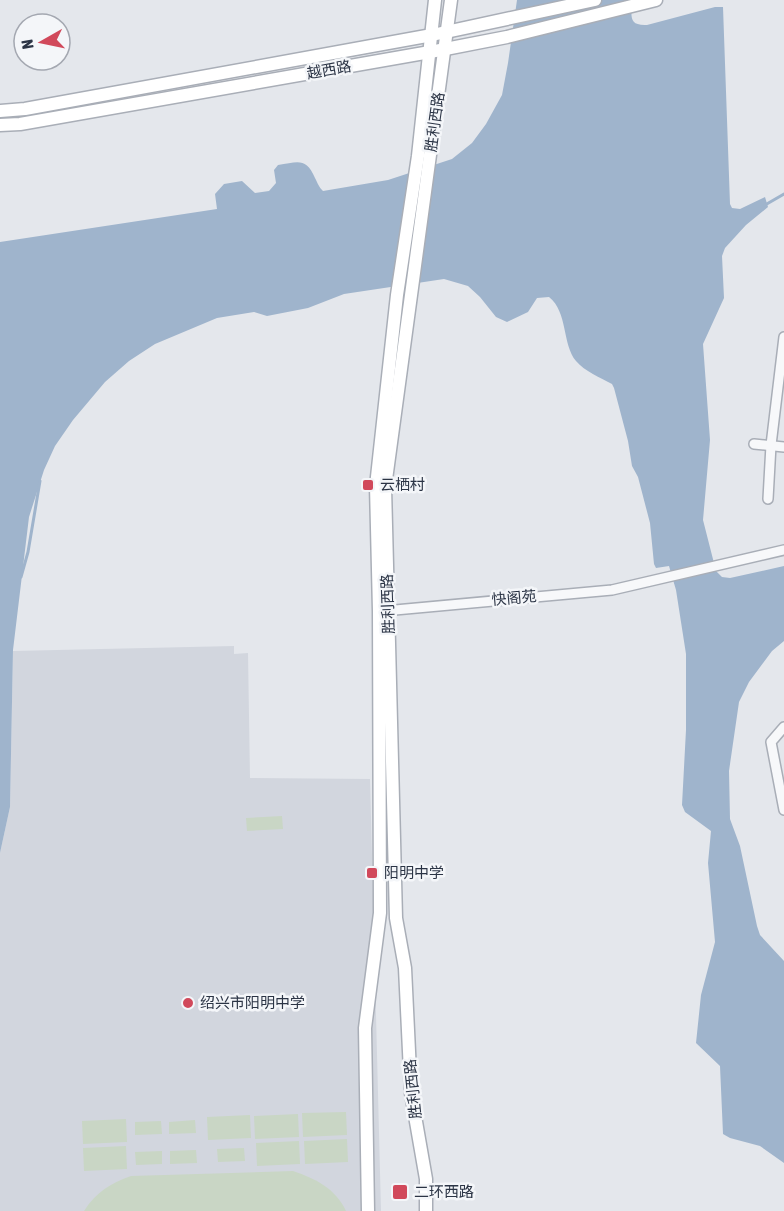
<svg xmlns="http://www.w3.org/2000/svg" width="784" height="1211" font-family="'Asap Condensed','Noto Sans SC',sans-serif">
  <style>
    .built { fill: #d2d6de }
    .green { fill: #c9d6c5 }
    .water { fill: #9fb4cc }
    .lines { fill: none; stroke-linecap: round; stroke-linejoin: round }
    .stream { stroke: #9fb4cc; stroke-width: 3 }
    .minor-casing { stroke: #a9aeb7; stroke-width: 12 }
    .secondary-casing { stroke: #a9aeb7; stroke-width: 15 }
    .minor { stroke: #f7f8fa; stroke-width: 9 }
    .secondary { stroke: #fff; stroke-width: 12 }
    .poi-dot { fill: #d1495b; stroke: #f4f6f9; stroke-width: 2 }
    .labels { text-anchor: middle; stroke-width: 5; stroke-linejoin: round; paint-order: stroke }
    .street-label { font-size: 15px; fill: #2b3445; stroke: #f4f6f9 }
    .poi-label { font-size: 15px; fill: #2b3445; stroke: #f4f6f9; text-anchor: start }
  </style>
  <rect width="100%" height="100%" fill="#e4e7ec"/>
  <path class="built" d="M234,646V654L248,653L250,778L370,779L381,1211H0V853L10,807L13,651Z"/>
  <g class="green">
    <path d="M282,816L283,829L247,831L246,818Z"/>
    <path d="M346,1112L347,1135L303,1137L302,1113Z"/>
    <path d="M298,1114L299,1137L255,1139L254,1116Z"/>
    <path d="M250,1115L251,1138L208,1140L207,1117Z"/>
    <path d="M126,1119L127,1142L83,1144L82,1121Z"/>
    <path d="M195,1120L196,1133L169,1134V1122Z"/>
    <path d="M161,1121L162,1134L135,1135V1122Z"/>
    <path d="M347,1139L348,1162L305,1164L304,1141Z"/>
    <path d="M299,1141L300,1164L257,1166L256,1143Z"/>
    <path d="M126,1146L127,1169L84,1171L83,1148Z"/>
    <path d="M244,1148L245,1161L218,1162L217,1149Z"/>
    <path d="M196,1150L197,1163L170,1164V1151Z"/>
    <path d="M162,1151V1164L136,1165L135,1152Z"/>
    <path d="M293,1171C316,1179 335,1188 346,1211H84C96,1192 111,1183 131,1176Z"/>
  </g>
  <path class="water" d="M517,0H632C632,15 627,26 647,25L715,7H723L730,204L732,208L740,209L765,197L768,207L746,225L725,248L722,256L724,298L703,344L710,440L703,520L716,571L722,577L730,578L784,566V641L772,651L749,682L739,702L729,771L730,819L740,846L757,926L760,935L784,961V1163L760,1146L730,1138L723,1134L720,1066L696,1043L701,995L715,942L708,863L711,831L685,812L682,805L686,730V654L676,590L669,566L656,568L654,564L650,523L638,477L632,466L628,441L614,388L612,384C601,378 584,371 576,361C562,344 568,312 549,297L537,298L528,312L507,322L496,317L480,297L468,286L444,279L344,294L308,308L267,316L254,312L217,318L155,344L129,361L105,382L73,420L55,446L44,470L29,517L13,650L10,807L0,853V242L217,209L215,194L224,184L242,181L255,193L269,191L276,183L274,170L278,165C298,162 306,157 315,178C318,184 319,187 323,191L388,180L452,159L472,143L486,124L502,95L508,63Z"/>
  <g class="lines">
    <g class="stream">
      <path d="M765,205L784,194"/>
      <path d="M21,577L28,552L40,481"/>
    </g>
    <defs>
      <g id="minor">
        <path d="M754,444L784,447"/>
        <path d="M768,499L771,445L784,337"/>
        <path d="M384,611L612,590L784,550"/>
        <path d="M784,727L771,742L784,810"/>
      </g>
      <g id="secondary">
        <path d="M0,111L25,109L432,35L595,0"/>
        <path d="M0,125L20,124L430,52L507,37L656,0"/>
        <path d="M368,1211L365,1028L380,913L379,611L376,486L397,295L418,156L435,0"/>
        <path d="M426,1211V1179L411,1093L405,968L396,918L385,487L451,0"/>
      </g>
    </defs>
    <use href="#minor" class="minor-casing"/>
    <use href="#secondary" class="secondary-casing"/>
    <use href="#minor" class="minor"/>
    <use href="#secondary" class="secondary"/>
  </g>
  <g class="poi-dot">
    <rect x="362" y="479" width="12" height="12" rx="3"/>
    <rect x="366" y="867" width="12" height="12" rx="3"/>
    <circle cx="188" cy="1003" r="6"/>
    <rect x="392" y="1184" width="16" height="16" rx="3"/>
  </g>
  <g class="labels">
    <g class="street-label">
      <text transform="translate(329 70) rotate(-10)" y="5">越西路</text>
      <text transform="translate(435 122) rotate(-82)" y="5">胜利西路</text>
      <text transform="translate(514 598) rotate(-5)" y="5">快阁苑</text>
      <text transform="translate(388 604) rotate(-92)" y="5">胜利西路</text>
      <text transform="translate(413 1089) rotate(-96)" y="5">胜利西路</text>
    </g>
    <g class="poi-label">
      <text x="380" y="490">云栖村</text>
      <text x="384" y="878">阳明中学</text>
      <text x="200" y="1008">绍兴市阳明中学</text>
      <text x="414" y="1197">二环西路</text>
    </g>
  </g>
  <g transform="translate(42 42) rotate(261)"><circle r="28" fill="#f4f6f9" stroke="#a4a8b1" stroke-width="1.5"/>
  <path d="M0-4.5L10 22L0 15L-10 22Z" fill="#d1495b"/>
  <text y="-9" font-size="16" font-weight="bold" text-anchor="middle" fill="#2b3445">N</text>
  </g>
</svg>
